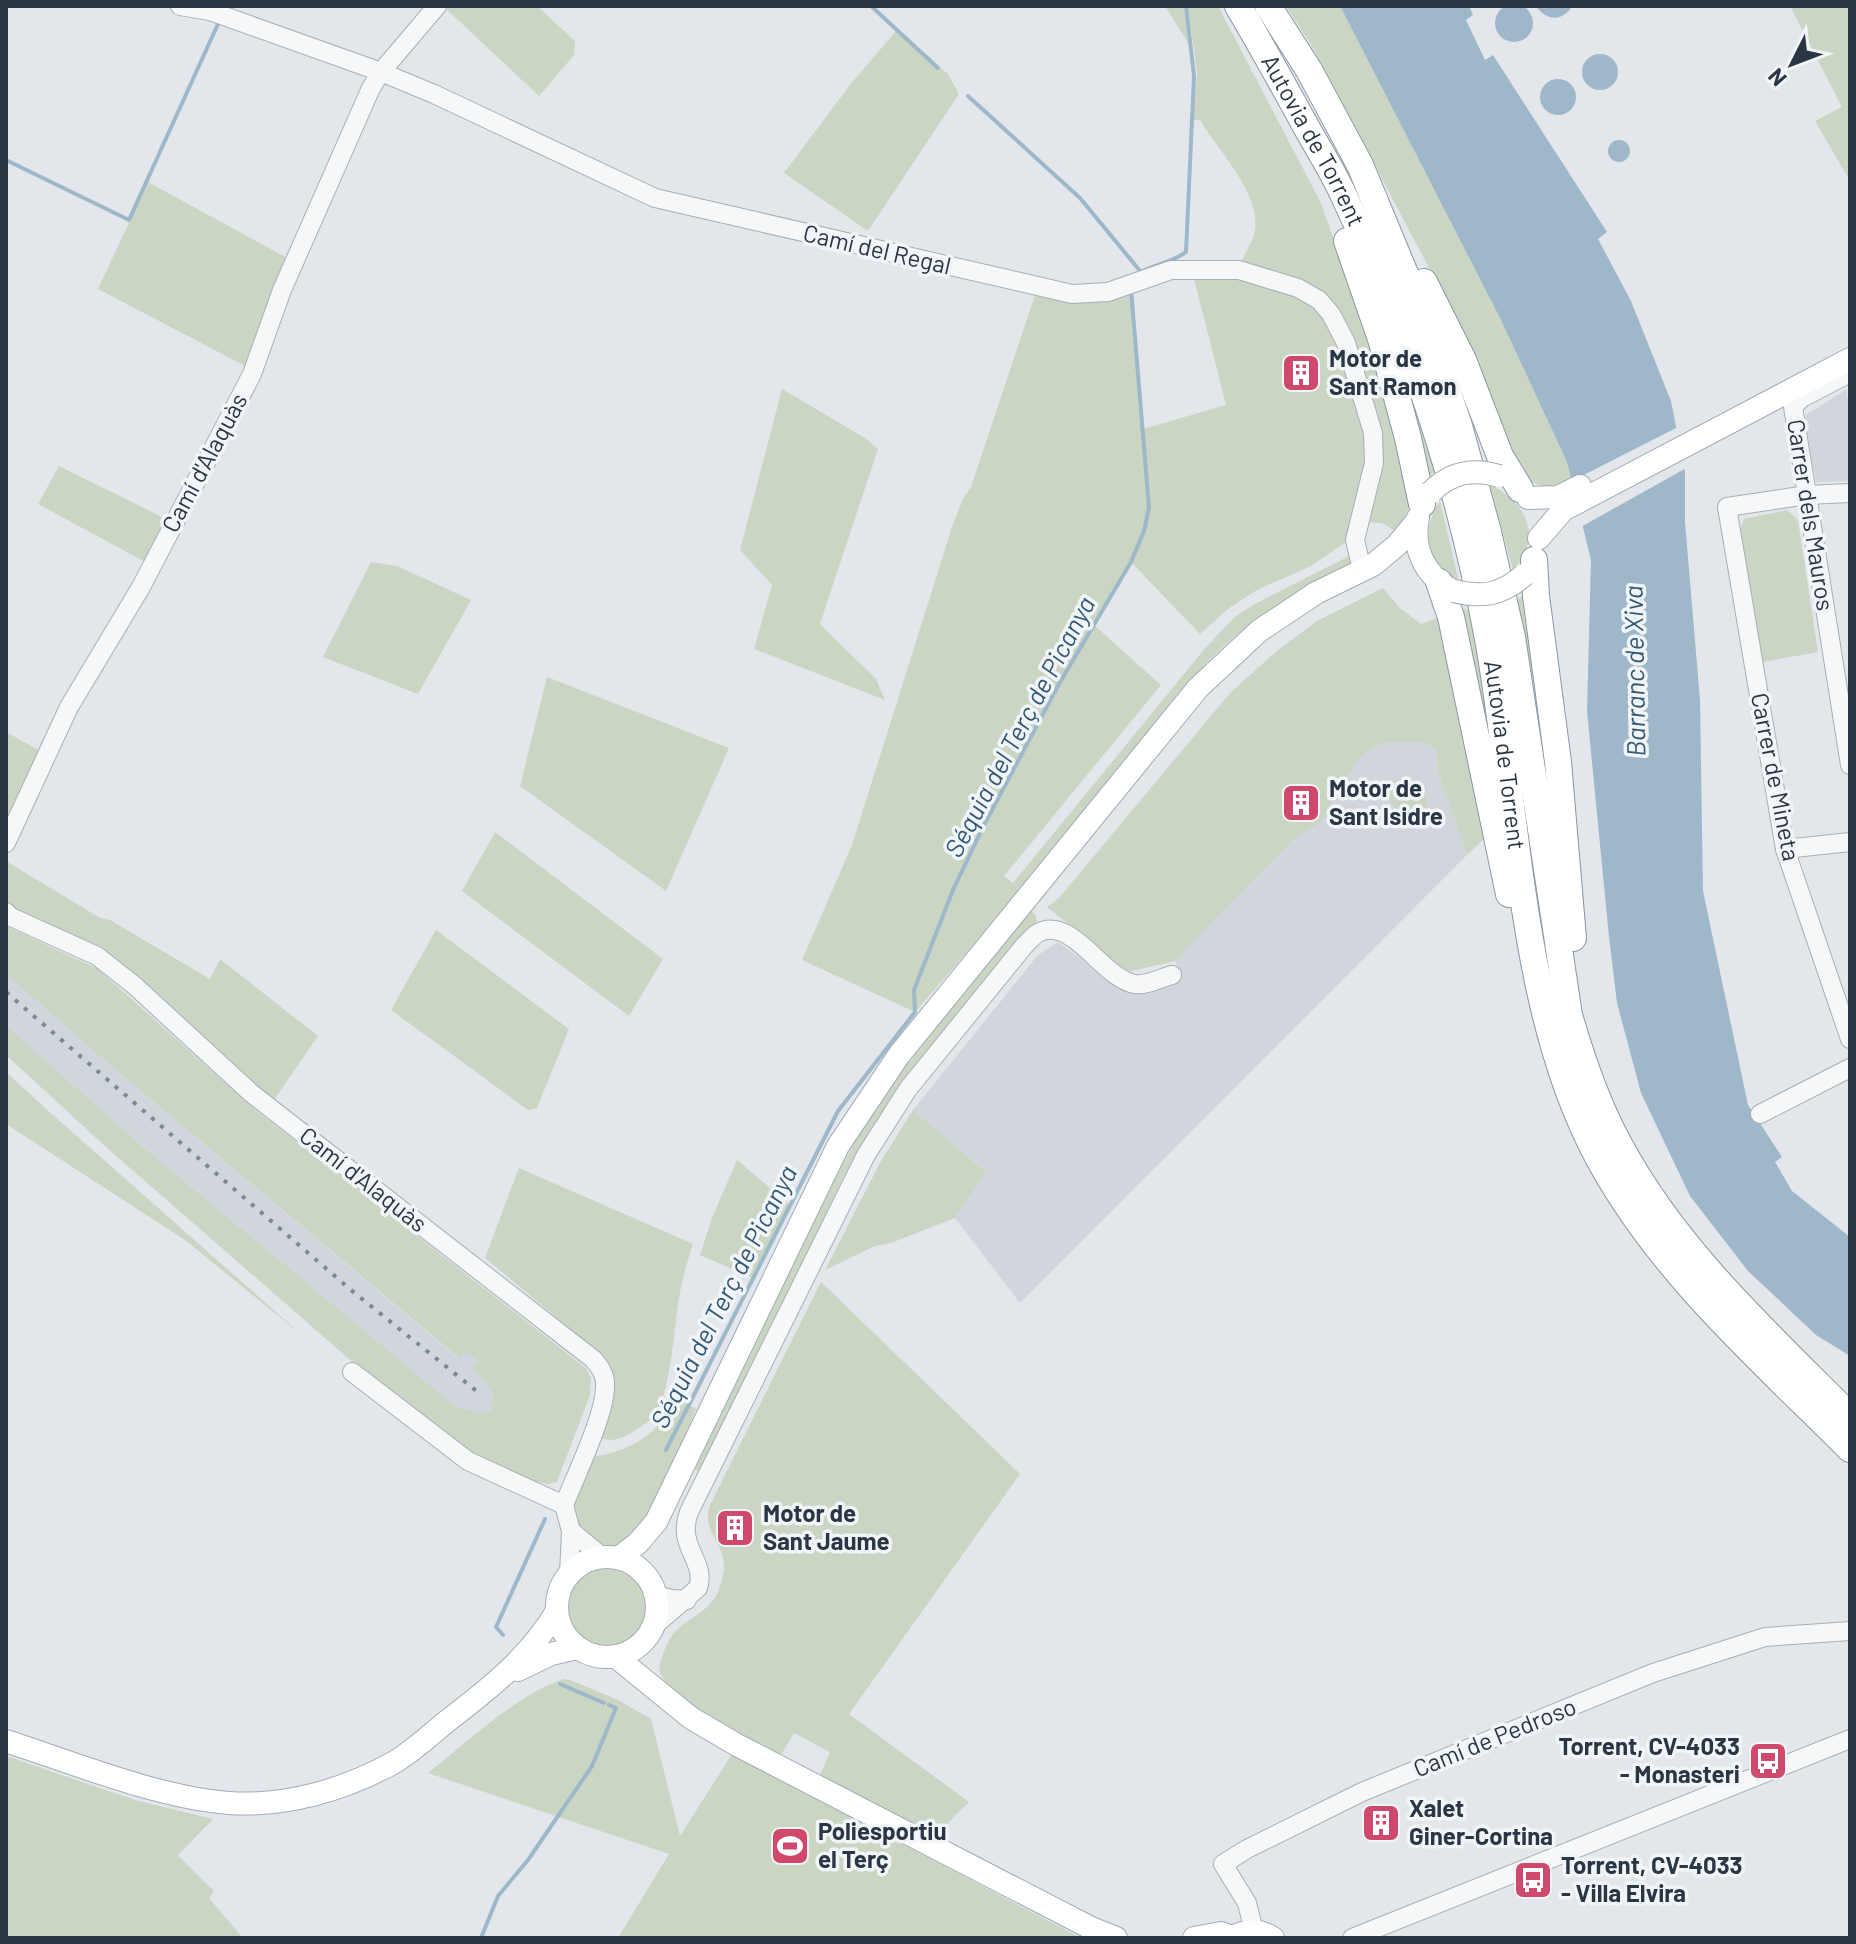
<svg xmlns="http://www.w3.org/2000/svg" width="1856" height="1944" font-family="Barlow,sans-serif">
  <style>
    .built { fill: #d1d6dd }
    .green { fill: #cad5c4 }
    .water { fill: #9eb8ca }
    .pier { fill: #e3e7eb }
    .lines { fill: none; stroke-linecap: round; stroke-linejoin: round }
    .stream { stroke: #9eb8ca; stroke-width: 4 }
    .minor-casing { stroke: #a8aeb5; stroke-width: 20 }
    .major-casing { stroke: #a2acb6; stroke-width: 24 }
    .highway-casing { stroke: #8a96a1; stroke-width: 28 }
    .minor { stroke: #f5f7f9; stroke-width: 18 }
    .major { stroke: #fff; stroke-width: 22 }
    .highway { stroke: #fff; stroke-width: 26 }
    .rail { stroke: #7c8894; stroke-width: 4; stroke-dasharray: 4 8; stroke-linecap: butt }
    .major-bridge-casing { stroke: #a2acb6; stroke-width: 24; stroke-linecap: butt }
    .major-bridge { stroke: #fff; stroke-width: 22 }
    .labels { text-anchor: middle; stroke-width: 7; stroke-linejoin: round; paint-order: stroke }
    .street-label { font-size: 24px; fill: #2a3643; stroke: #f2f5f8 }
    .poi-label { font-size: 24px; font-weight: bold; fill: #2a3643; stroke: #f2f5f8; text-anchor: start }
    .water-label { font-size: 26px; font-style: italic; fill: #345977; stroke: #f2f5f8 }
  </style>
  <rect width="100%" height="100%" fill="#e3e7eb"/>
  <g class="built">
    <path d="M1846,390L1850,408V481L1816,482L1804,421L1806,415Z"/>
    <path d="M1387,742L1426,743L1437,751L1438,772L1467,855L1020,1303L955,1218L986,1172L913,1110L1038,955L1058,942L1128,993L1149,994L1173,986L1180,973L1175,961L1294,839L1320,823L1360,757L1373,746Z"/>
    <path d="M6,974L104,1060L459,1359L466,1351L478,1361L472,1370L485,1382L494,1396L491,1410L482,1415L464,1408L458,1410L148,1151L10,1030L6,1026Z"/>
  </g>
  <g class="green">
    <path d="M443,6H537L575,41L574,55L539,96Z"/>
    <path d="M1165,6H1184L1188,43Z"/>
    <path d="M1188,6H1218L1321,203L1391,402L1414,498L1397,532L1382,523L1366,522L1377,416L1354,340L1338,310L1240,264C1245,254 1253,241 1255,230C1261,194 1217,149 1200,120H1193L1197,73Z"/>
    <path d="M1286,6H1340L1501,320L1567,462L1572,482L1556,490C1533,484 1528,482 1512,465L1438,285L1313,48Z"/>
    <path d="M1790,6H1850V181L1815,121L1842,107Z"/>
    <path d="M896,31L948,74L959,94L868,231L784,173L850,85Z"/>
    <path d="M148,182L289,259L247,367L98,289Z"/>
    <path d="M1243,277L1289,291L1325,311L1355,385L1369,459L1352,528L1346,542L1311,566L1257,590L1229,608L1200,634L1131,562L1094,625L1161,685L1004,876L1013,883L1206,647L1236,616L1255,604L1351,555L1354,563C1296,591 1249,619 1203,666L1021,890L915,1012L802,960L852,845L952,527L963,499L971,487L1036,292L1131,289L1143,429L1226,405L1194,279Z"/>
    <path d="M1374,295L1435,471L1426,479Z"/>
    <path d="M782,389L865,438L878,449L820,624L876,679L885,700L754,649L772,585L740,550Z"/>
    <path d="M59,466L168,520L147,563L38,504Z"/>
    <path d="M1490,485C1526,501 1544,538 1513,570Z"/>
    <path d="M1440,501L1459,582C1425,567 1420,530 1440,501Z"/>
    <path d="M1787,510L1798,520L1818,652L1763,662L1739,534L1744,519Z"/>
    <path d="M371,562L397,566L471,600L418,694L323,657Z"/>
    <path d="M1383,588L1400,608L1421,624L1442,616L1486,837L1467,855L1438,772L1437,751L1426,743L1387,742L1373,747L1360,757L1320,823L1294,839L1175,961L1128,972L1047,907L1059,898L1231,692L1278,650L1317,621Z"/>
    <path d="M1528,592L1558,847L1534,684L1517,600Z"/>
    <path d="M1459,608L1470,610L1507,849Z"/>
    <path d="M547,677L729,748L666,891L520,786Z"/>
    <path d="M6,732L42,752L6,828Z"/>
    <path d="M1393,781C1427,780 1438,802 1414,826L1377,788L1385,782Z"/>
    <path d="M495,832L663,959L629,1016L462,891Z"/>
    <path d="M6,861L100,918L110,920L210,979L220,959L318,1036L274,1100L135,980L6,906Z"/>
    <path d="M1030,910L1036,915L1037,925C1011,941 993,970 974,993C924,1055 881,1110 842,1180L701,1473L693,1468L830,1187L860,1133L918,1048Z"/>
    <path d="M6,926L98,969L252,1107L586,1368L591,1379L590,1395L557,1482L548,1484L522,1478L462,1449L364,1372L107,1148L6,1055V1026L148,1151L458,1409L464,1408L482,1415L491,1410L494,1396L485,1382L472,1370L478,1361L466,1352L460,1359L104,1060L6,974Z"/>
    <path d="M436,930L569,1029L537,1108L528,1110L391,1010Z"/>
    <path d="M6,1072L44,1107L302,1335L185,1240L6,1124Z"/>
    <path d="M913,1110L986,1172L955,1218L891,1243L875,1246L825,1270L880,1163Z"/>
    <path d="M737,1160L790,1205L753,1278L700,1255L712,1218Z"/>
    <path d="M519,1168L693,1244C688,1259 683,1276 680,1292C674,1322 672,1390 655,1414C649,1422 639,1428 631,1433C619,1440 608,1443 596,1436L598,1352L485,1258Z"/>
    <path d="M821,1282L1020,1474L849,1714L969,1802L931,1840L817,1782L830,1752L794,1733L781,1755C753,1740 671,1702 660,1673C657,1664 668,1640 674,1633C692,1613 714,1613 722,1580C732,1544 700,1536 710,1505Z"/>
    <path d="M673,1396L696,1409C685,1435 653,1521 636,1537C608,1561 566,1532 575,1497C578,1483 587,1470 592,1457C598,1455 604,1455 611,1453C640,1445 667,1426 673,1396Z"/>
    <circle cx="608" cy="1605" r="44"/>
    <path d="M563,1679L570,1680L618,1700L651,1719L680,1836L732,1754L1081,1938H618L669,1854L428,1773C468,1742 515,1696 563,1679Z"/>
    <path d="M6,1756L135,1800L213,1819L178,1855L214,1891L209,1898L243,1938H6Z"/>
  </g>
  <g class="water">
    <circle cx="1514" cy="23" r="19"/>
    <path d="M1340,6H1469L1473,15L1466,20L1485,60L1493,55L1607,232L1598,239L1631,301L1671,401L1685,472V522L1700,700L1703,891L1748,1105L1782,1157L1775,1162L1792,1191L1850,1237V1356L1816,1335L1748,1271L1690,1196L1641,1093L1617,1003L1609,937L1587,711L1591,560L1567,462L1501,320Z"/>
    <path d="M1536,6H1572C1563,22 1546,21 1536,6Z"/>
    <circle cx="1600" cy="72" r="18"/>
    <circle cx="1558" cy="97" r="18"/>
    <circle cx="1619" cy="151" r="11"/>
  </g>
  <path class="pier" d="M1680,426L1688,467L1579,528L1568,483Z"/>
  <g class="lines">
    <g class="stream">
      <path d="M871,6L938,68"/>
      <path d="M968,96L1080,198L1141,272C1156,264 1173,262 1186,252L1194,76L1186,6"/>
      <path d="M6,160L129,220L218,24"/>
      <path d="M666,1450L838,1111L915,1012L914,990L953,890L984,825L1059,684L1131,562L1144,531L1149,508L1131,289"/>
      <path d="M503,1635L496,1627L545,1519"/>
      <path d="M560,1684L604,1703"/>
      <path d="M481,1938L498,1896L528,1860L592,1766L616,1708L609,1705"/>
    </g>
    <defs>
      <g id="minor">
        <path d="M180,6L210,11L381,72L434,94L655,198L1072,294L1108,292L1171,270H1239L1298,288L1319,300L1331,314L1346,343L1373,433L1374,463L1355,540L1362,570"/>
        <path d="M1850,373L1802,398L1793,407L1850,765"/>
        <path d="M1850,493L1807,495L1727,507L1785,849L1850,1039"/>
        <path d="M6,843L69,707L141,587L252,374L282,290L371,88L381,72L437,6"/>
        <path d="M1785,849L1850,842"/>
        <path d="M6,912L11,917L97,956L135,986L251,1093L593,1359C600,1367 606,1375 605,1387C605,1415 575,1477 564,1505"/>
        <path d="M1760,1114L1850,1068"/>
        <path d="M352,1372L468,1461L564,1505"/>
        <path d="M564,1505L571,1531L569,1574"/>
        <path d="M571,1531L601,1556"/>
        <path d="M656,1595L671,1599L687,1600"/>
        <path d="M654,1626L698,1588C707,1561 676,1547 689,1512L866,1155L908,1089L1024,946C1028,942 1033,936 1038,933C1071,914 1104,980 1135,984C1146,986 1161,978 1172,975"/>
        <path d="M1254,1931L1247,1903L1223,1864L1247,1849L1362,1792L1653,1673L1765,1637L1850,1631"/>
        <path d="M1352,1938L1850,1739"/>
      </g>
      <g id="major">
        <path d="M1528,498L1558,497L1580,486"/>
        <path d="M1418,518C1412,548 1424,574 1451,590"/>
        <path d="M1539,538L1563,510L1850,359"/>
        <circle cx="607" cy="1607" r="50"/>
        <path d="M620,1557L638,1543L656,1522L838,1146L899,1055L1198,688L1259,631L1316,593L1373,565L1397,545L1417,521"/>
        <path d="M616,1657L691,1718L737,1745L1091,1928L1116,1938"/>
        <path d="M518,1670L551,1654L577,1648"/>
        <path d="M6,1741C73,1763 160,1798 229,1803C285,1807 344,1790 393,1763C412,1752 429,1736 446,1722C489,1689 529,1658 557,1611"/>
        <path d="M1194,1938L1221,1933L1232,1937"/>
        <path d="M1231,1938C1245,1930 1259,1929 1273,1938"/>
      </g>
      <g id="highway">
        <path id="s1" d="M1238,6C1263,48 1286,90 1309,132C1321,153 1334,174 1344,196C1410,336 1460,487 1488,639C1518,804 1518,1009 1598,1157C1659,1271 1760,1359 1850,1449"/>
        <path d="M1268,6L1309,70L1360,165L1420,310L1459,426L1487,528L1512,637L1569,1015C1582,1060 1597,1105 1620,1146C1677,1251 1766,1332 1850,1416"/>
        <path d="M1347,241L1382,342L1408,438L1422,504"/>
        <path d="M1424,282L1463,360L1500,456L1520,489"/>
        <path d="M1534,560L1536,596L1558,762L1573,938"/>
        <path d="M1439,582L1451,617L1509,894"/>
      </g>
    </defs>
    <use href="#minor" class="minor-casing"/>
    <use href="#major" class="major-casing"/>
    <use href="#highway" class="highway-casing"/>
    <use href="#minor" class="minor"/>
    <use href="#major" class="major"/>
    <use href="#highway" class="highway"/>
    <path class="rail" d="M6,992L351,1290L479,1393"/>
    <defs>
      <g id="major-bridge">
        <path d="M1431,492C1451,472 1473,468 1499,476"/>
        <path d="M1454,591C1482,598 1502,595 1524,575"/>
      </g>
    </defs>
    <use href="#major-bridge" class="major-bridge-casing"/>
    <use href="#major-bridge" class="major-bridge"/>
  </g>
  <defs>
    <symbol id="building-square" viewBox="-11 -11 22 22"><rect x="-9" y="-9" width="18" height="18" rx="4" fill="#ce496b" stroke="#f2f5f8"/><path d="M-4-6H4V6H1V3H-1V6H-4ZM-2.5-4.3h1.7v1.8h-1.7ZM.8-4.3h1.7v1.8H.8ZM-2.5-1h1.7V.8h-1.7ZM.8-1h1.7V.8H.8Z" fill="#fff"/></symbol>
    <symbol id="bus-square" viewBox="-11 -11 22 22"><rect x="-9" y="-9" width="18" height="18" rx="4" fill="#ce496b" stroke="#f2f5f8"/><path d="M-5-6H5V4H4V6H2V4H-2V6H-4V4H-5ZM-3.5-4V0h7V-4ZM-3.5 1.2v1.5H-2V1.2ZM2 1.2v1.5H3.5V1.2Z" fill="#fff"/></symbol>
    <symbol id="stadium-square" viewBox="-11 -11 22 22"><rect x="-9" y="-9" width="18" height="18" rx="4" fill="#ce496b" stroke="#f2f5f8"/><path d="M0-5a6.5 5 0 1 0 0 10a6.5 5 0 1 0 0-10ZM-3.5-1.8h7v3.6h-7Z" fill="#fff"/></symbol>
  </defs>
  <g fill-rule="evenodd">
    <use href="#building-square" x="1279" y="351" width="44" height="44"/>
    <use href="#building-square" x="1279" y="781" width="44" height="44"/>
    <use href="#building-square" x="713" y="1506" width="44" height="44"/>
    <use href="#bus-square" x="1746" y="1739" width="44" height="44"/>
    <use href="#building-square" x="1359" y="1801" width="44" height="44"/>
    <use href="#stadium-square" x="768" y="1824" width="44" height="44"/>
    <use href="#bus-square" x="1511" y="1858" width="44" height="44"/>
  </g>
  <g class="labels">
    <g class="street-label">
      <text dy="8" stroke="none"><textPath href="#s1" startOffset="154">Autovia de Torrent</textPath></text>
      <text transform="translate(877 250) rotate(13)" y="8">Camí del Regal</text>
      <text transform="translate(205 463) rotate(-62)" y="8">Camí d'Alaquàs</text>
      <text transform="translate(1810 515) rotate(81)" y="8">Carrer dels Mauros</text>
      <text dy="8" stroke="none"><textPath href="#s1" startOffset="802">Autovia de Torrent</textPath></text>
      <text transform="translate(1775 777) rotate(79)" y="8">Carrer de Mineta</text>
      <text transform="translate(363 1180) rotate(38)" y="8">Camí d'Alaquàs</text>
      <text transform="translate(1495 1738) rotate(-22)" y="8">Camí de Pedroso</text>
    </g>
    <g class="poi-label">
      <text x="1329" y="367">Motor de<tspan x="1329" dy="28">Sant Ramon</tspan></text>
      <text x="1329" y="797">Motor de<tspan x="1329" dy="28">Sant Isidre</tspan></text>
      <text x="763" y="1522">Motor de<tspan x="763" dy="28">Sant Jaume</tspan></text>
      <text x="1740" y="1755" text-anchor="end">Torrent, CV-4033<tspan x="1740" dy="28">- Monasteri</tspan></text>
      <text x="1409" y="1817">Xalet<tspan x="1409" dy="28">Giner-Cortina</tspan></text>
      <text x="818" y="1840">Poliesportiu<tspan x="818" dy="28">el Terç</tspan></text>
      <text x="1561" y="1874">Torrent, CV-4033<tspan x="1561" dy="28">- Villa Elvira</tspan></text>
    </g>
    <g class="water-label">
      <text transform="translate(1635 671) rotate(-91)" y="9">Barranc de Xiva</text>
      <text transform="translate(1020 727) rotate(-62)" y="9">Séquia del Terç de Picanya</text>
      <text transform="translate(724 1297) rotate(-63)" y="9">Séquia del Terç de Picanya</text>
    </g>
  </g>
  <rect width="1856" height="1944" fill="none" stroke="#2a3643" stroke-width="16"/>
  <g transform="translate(1792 64) rotate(228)" stroke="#f2f5f8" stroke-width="6" paint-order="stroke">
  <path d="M0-6L14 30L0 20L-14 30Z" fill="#2a3643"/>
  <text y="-12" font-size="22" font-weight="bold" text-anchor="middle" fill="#2a3643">N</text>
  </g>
</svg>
